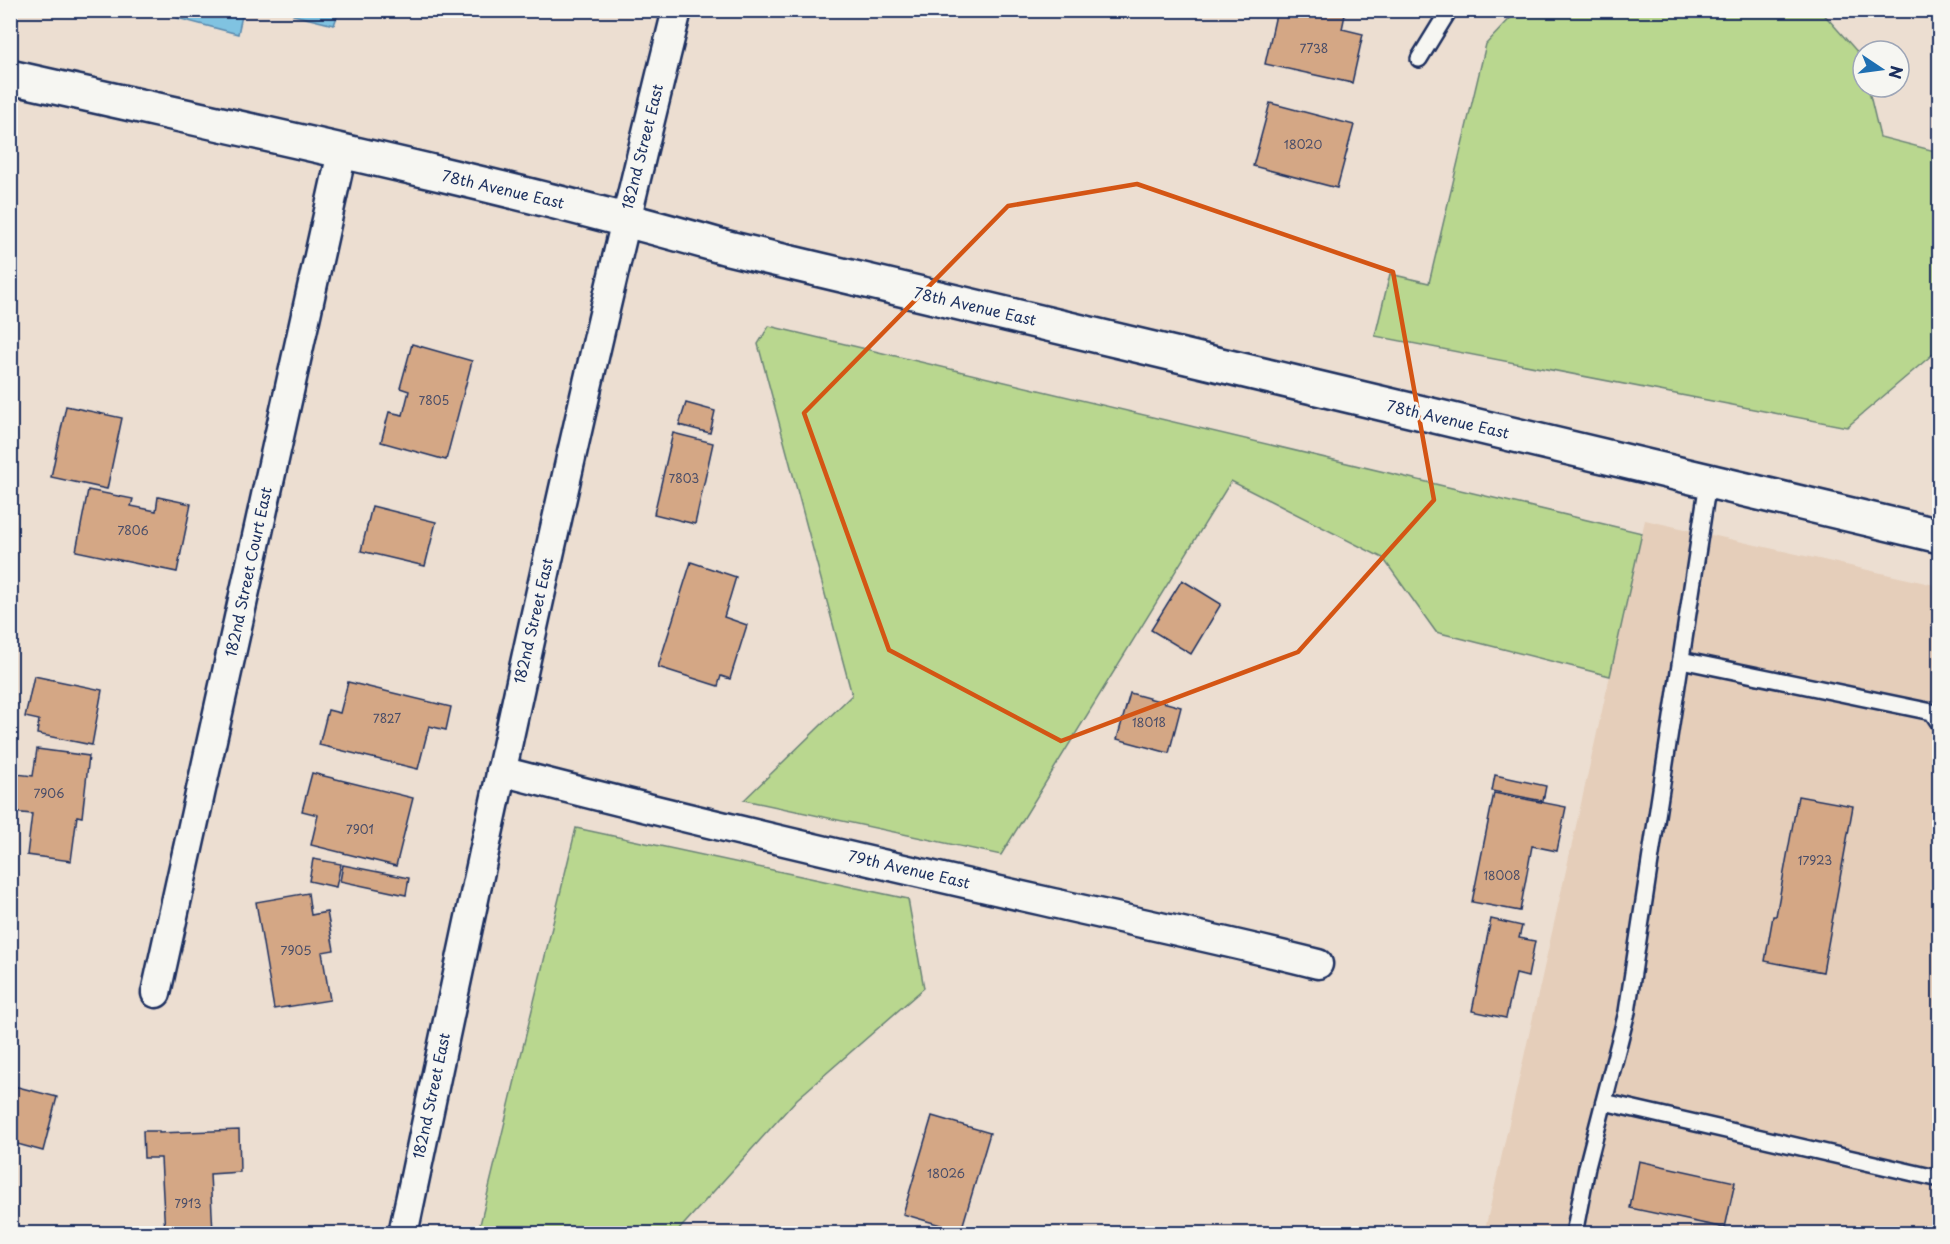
<svg xmlns="http://www.w3.org/2000/svg" width="1950" height="1244" font-family="'Playpen Sans',sans-serif">
  <style>
    .built { fill: #e5ceba }
    .green { fill: #b9d78f; stroke: #6a8376; stroke-width: 1.5 }
    .water { fill: #80c3e1; stroke: #5888ad; stroke-width: 1.5 }
    .building { fill: #d4a785; stroke: #1b2f5e; stroke-width: 1.5 }
    .lines { fill: none; stroke-linecap: round; stroke-linejoin: round }
    .service-casing { stroke: #1b2f5e; stroke-width: 20 }
    .minor-casing { stroke: #1b2f5e; stroke-width: 33 }
    .tertiary-casing { stroke: #1b2f5e; stroke-width: 38 }
    .service { stroke: #f6f6f2; stroke-width: 15 }
    .minor { stroke: #f6f6f2; stroke-width: 28 }
    .tertiary { stroke: #f6f6f2; stroke-width: 33 }
    .marked { fill: none; stroke: #d45514; stroke-width: 4.5; stroke-linejoin: round }
    .labels { text-anchor: middle; stroke-width: 6; stroke-linejoin: round; paint-order: stroke }
    .number-label { font-size: 12px; fill: #494d68 }
    .street-label { font-size: 15px; fill: #1b2f5e; stroke: #f6f6f2 }
  </style>
  <rect width="100%" height="100%" fill="#ecded1"/>
  <filter id="ink" filterUnits="userSpaceOnUse"><feTurbulence type="fractalNoise" baseFrequency=".0167" numOctaves="2"/><feDisplacementMap in="SourceGraphic" scale="12" xChannelSelector="R" yChannelSelector="G"/><feConvolveMatrix kernelMatrix="1 2 1 2 8 2 1 2 1" color-interpolation-filters="sRGB"/></filter>
  <g filter="url(#ink)">
    <path class="built" d="M1645,520L1939,586V1233L1484,1234Z"/>
    <g class="green">
      <path d="M1518,10L1821,11L1861,56L1863,65V87H1868L1880,137L1939,152V349L1847,427L1375,336L1390,274L1429,283L1486,44Z"/>
      <path d="M769,326L1642,533L1610,676L1436,632L1383,558L1231,481L1001,855L744,800L852,695L758,344Z"/>
      <path d="M576,828L908,899L924,988L797,1099L676,1233H478Z"/>
    </g>
    <g class="water">
      <path d="M178,11V10L243,11L238,34L177,18Z"/>
      <path d="M292,11V10L342,11H339L334,25L293,15Z"/>
    </g>
    <g class="building">
      <path d="M1277,10H1346L1342,29L1363,34L1352,83L1265,64Z"/>
      <path d="M1270,103L1354,125L1337,188L1253,166Z"/>
      <path d="M412,344L472,361L446,460L381,442L389,412L403,415L409,391L400,388Z"/>
      <path d="M686,403L715,411L710,433L679,425Z"/>
      <path d="M66,406L122,418L107,489L51,477Z"/>
      <path d="M673,433L713,443L695,524L654,514Z"/>
      <path d="M88,490L133,499L131,506L156,511L158,497L191,504L177,572L76,551Z"/>
      <path d="M372,506L436,522L425,566L361,551Z"/>
      <path d="M691,562L736,577L724,617L747,625L730,679L721,676L718,686L658,667Z"/>
      <path d="M1182,580L1221,604L1191,654L1151,630Z"/>
      <path d="M34,676L102,690L92,745L37,734L39,720L25,717Z"/>
      <path d="M348,682L451,707L446,730L429,726L418,769L319,745L328,710L340,713Z"/>
      <path d="M1130,693L1181,707L1169,753L1117,739Z"/>
      <path d="M37,749L89,756L82,817L77,816L71,861L27,855L32,814L12,812L17,774L33,776Z"/>
      <path d="M312,773L413,798L396,866L311,845L318,815L302,811Z"/>
      <path d="M1495,775L1546,786L1543,801L1492,791Z"/>
      <path d="M1494,793L1566,807L1557,851L1532,846L1520,911L1472,902Z"/>
      <path d="M1798,796L1853,806L1823,972L1765,961L1773,916H1776Z"/>
      <path d="M313,859L341,864L336,887L309,881Z"/>
      <path d="M343,865L409,878L406,895L340,881Z"/>
      <path d="M308,893L311,915L327,912L334,950L322,952L330,1000L274,1009L256,902Z"/>
      <path d="M1491,919L1522,926L1519,938L1535,941L1528,977L1516,974L1506,1018L1472,1011Z"/>
      <path d="M10,1085L57,1097L43,1151L10,1142Z"/>
      <path d="M932,1116L990,1133L961,1231L903,1214Z"/>
      <path d="M239,1130L240,1172L210,1174L213,1233L165,1234L161,1158H144L143,1131H159V1133Z"/>
      <path d="M1639,1161L1735,1182L1725,1228L1630,1208Z"/>
    </g>
    <g class="lines">
      <defs>
        <g id="service">
          <path d="M1419,59L1449,10"/>
          <path d="M1681,660L1932,712L1940,724"/>
          <path d="M1604,1102L1940,1179"/>
          <path d="M1574,1234L1587,1167L1627,1012L1708,482"/>
        </g>
        <g id="minor">
          <path d="M501,771C681,818 862,860 1044,901C1136,922 1227,941 1318,964"/>
          <path d="M156,993L342,152"/>
          <path d="M403,1234C489,825 576,416 677,10"/>
        </g>
        <path id="tertiary" d="M10,77C249,131 489,180 724,247L1940,536"/>
      </defs>
      <use href="#service" class="service-casing"/>
      <use href="#minor" class="minor-casing"/>
      <use href="#tertiary" class="tertiary-casing"/>
      <use href="#service" class="service"/>
      <use href="#minor" class="minor"/>
      <use href="#tertiary" class="tertiary"/>
    </g>
  </g>
  <path class="marked" d="M1137,184L1393,272L1434,500L1298,652L1061,741L889,650L804,413L1008,206Z"/>
  <g class="labels">
    <g class="number-label">
      <text x="1314" y="53">7738</text>
      <text x="1303" y="149">18020</text>
      <text x="434" y="405">7805</text>
      <text x="684" y="483">7803</text>
      <text x="133" y="535">7806</text>
      <text x="387" y="723">7827</text>
      <text x="1149" y="727">18018</text>
      <text x="49" y="798">7906</text>
      <text x="360" y="834">7901</text>
      <text x="1815" y="865">17923</text>
      <text x="1502" y="880">18008</text>
      <text x="296" y="955">7905</text>
      <text x="946" y="1178">18026</text>
      <text x="188" y="1208">7913</text>
    </g>
    <g class="street-label">
      <text transform="translate(643 147) rotate(-76)" y="5">182nd Street East</text>
      <text transform="translate(503 190) rotate(13)" y="5">78th Avenue East</text>
      <text transform="translate(975 307) rotate(13)" y="5">78th Avenue East</text>
      <text transform="translate(1448 420) rotate(13)" y="5">78th Avenue East</text>
      <text transform="translate(249 572) rotate(-78)" y="5">182nd Street Court East</text>
      <text transform="translate(534 621) rotate(-77)" y="5">182nd Street East</text>
      <text transform="translate(909 870) rotate(13)" y="5">79th Avenue East</text>
      <text transform="translate(432 1096) rotate(-78)" y="5">182nd Street East</text>
    </g>
  </g>
  <rect width="1950" height="1244" fill="none" stroke="#f6f6f2" stroke-width="36"/>
  <rect x="18" y="18" width="1914" height="1208" fill="none" stroke="#1b2f5e" stroke-width="2" filter="url(#ink)"/>
  <g transform="translate(1881 69) rotate(103)"><circle r="28" fill="#f6f6f2" stroke="#9ea6b7" stroke-width="1.5"/>
  <path d="M0-4.5L10 22L0 15L-10 22Z" fill="#1f6fb2"/>
  <text y="-9" font-size="16" font-weight="bold" text-anchor="middle" fill="#1b2f5e">N</text>
  </g>
</svg>
